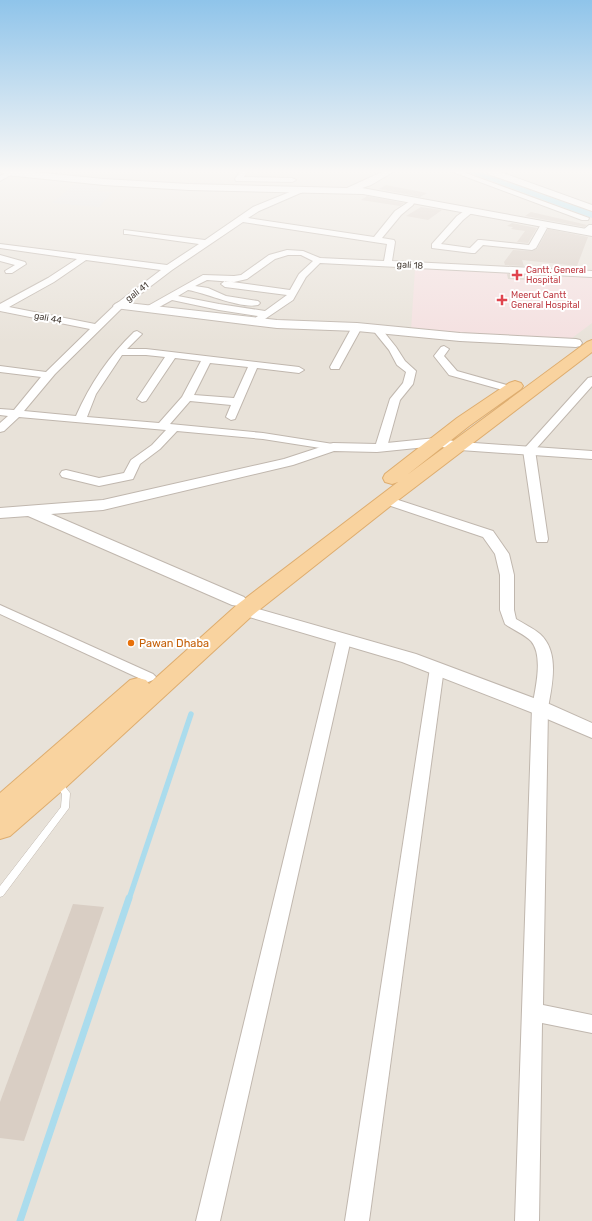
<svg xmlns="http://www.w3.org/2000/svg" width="592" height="1221" font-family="Rubik,sans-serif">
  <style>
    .residential { fill: #e8e2d9 }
    .medical { fill: #f4e0e0 }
    .parking { fill: #e4e1df }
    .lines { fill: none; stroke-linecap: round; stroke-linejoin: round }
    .stream-far1 { stroke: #abdced; stroke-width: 5.5 }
    .stream { stroke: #abdced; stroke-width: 7 }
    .canal { fill: #abdced; fill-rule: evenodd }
    .building { fill: #d9cec4 }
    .service-casing { stroke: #c0b7ae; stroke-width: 1 }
    .minor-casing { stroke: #c0b7ae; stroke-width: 2 }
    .tertiary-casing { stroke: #c0b7ae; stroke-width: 2 }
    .primary-casing { stroke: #dead6f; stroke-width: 2 }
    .service { fill: #fff; fill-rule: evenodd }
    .minor { fill: #fff; fill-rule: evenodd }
    .tertiary { fill: #fff; fill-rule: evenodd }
    .primary { fill: #f9d39f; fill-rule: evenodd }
    .health-dot { fill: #e0444e; stroke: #fff; stroke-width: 1.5 }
    .food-dot { fill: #e8710a; stroke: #fff; stroke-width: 1.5 }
    .labels { text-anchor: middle; stroke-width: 4; stroke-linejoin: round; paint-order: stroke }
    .far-street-label { font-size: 9px; fill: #494039; stroke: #fff }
    .far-health-label { font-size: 9px; fill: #be3a42; stroke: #fff; text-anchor: start }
    .food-label { font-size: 11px; fill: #c56008; stroke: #fff; text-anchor: start }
  </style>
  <rect width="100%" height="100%" fill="#f5f0eb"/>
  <rect class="residential" x="0" y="172" width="592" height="1049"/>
  <path class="medical" d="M415,268L592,278V323L564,344L411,331Z"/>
  <path class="parking" d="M75,184L100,186L97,191L113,192L99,207L52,203Z"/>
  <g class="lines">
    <path class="stream-far1" d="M129,899L191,714"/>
    <path class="stream" d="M20,1221L129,898"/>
    <path class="canal" d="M467,172H479L592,212V218Z"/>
  </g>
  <g class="building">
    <path d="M386,185L427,193L420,197L379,189Z"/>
    <path d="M367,196L404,203L400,206L361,200Z"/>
    <path d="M421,207L442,210L428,220L406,216Z"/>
    <path d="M531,212L579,223L587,225L584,227L525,216Z"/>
    <path d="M512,223L537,228L528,243L517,242L525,231L511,229L513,227L507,226Z"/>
    <path d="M548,229L588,237L577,266L522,260L524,266L505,265L504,262L513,250L532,251L537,249Z"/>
    <path d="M507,274L526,275L527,280L508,279Z"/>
    <path d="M73,904L104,907L24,1141L0,1138V1102Z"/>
  </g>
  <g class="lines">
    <defs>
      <path id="service" d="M57,779L60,780L70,793L69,808L3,896L0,897V886L61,807L62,794L53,782L54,780Z"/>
      <g id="minor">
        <path d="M7,172H16L0,181V176Z"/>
        <path d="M240,172H247L244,177L292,178L296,180L292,182L236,181L235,179Z"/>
        <path d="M453,172H463L589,218L588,220H582Z"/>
        <path d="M302,187H305V191L259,211L248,218L374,237L395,211L410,201L414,203L413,205L401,215L382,238L394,240L395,242L392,261L592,271V277L320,263L306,277L293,300L259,323L256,324L251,321L258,316L219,310L172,300L152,311H146L144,309L146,307L203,275L234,276L241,275L269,255L287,250L303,251L320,258L384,261L387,244L243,222L172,270L122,308L55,374L24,411L76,416C90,384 109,356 134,332L137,331L142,334L127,349H146L299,367L304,370L299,373L257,368L235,419L231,420L226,417L231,405L190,401L170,424L263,433L333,444L337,445L339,447L337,449L333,450L263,439L177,431L160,449L140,464L133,479L99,486L62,477L60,474L62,471L66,470L99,478L124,473L131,460L152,445L166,430L19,417L4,431L0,432V423L8,416L0,415V409L14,410L41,377L0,372V366L46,372L90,329L0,311V304L48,278L77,259L0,248V244L167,265L199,244L127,234H124V230L205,240L253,207ZM288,255H301L313,261L299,274L290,290L225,281L221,284L225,287L287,295L265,311L219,304L178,296L188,290C206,293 241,309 258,305L260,303L258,301L226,296L208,288L195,286L207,280L234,282L247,279L275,259ZM86,260L161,270L116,304L95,324L9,307L54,282ZM122,355H146L165,357L137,399L142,402L146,401L175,358L201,361L182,397L159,423L87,417L96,394ZM210,363L248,367L234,398L194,395Z"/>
        <path d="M467,209H473L474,211L463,220L441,244L470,248L478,240H481L529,245L540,226H543L547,228L536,248L532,250L483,245L475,253H472L432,248V244L457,216Z"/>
        <path d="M589,225H592V231L589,234H583V230Z"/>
        <path d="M0,255L25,262L26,264L12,273H6L5,271L15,265L0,261Z"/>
        <path d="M357,324L362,327L340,367L339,369H331L330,367L352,327Z"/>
        <path d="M377,326L380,327L396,347L405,361L416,371L413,384L400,400L387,447L385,449H377L375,447L390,399L403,383L406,372L397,365L389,350L372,329Z"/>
        <path d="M444,346L449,349L444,356L457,371L514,387L515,389L510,392L449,375L434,356L441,347Z"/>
        <path d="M592,377V386L535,450L548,539L547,542H537L536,539L523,450L588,378Z"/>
        <path d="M386,496L493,531L509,554L514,575V610L516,619C524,624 533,628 540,634C560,652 552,685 548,708L543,1005L592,1015V1033L542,1023L539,1221H515L532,708C535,690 544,656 531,641C524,634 513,630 505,624L500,610V575L495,554L483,537L382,503L380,500L382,497Z"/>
        <path d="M0,605L153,674L156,677L153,680L148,682L143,680L0,614Z"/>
        <path d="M344,635L349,636L351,639L220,1221H196L337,639L339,636Z"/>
        <path d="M437,663L442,665L444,668L369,1221H345L430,668L432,665Z"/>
      </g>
      <g id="tertiary">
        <path d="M2,172H34L104,179L189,184L347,188L382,172H393L371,185L362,188L592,230V236L363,194L189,190L104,185L6,175Z"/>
        <path d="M487,172H500L592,205V211L488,174Z"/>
        <path d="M119,302L277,320L357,323L460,333L576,339L580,340L582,343L580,346L576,347L460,341L357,331L277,328L115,308L113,306L115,304Z"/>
        <path d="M436,438L460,442L592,451V459L460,450L436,446L377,452L334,451L293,465L103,510L51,514L244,597L247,601L244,605L416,654L547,703L592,723V738L533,713L402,662L239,614L236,610L239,606L232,605L28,516L0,518V508L103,500L284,459L333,443L377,444Z"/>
      </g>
      <path id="primary" d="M592,340V352L393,504L254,614L65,788L10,836L0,839V793L130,680L138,678L146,680L149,684L238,604L398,482L392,484L385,482L383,478L385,474L457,418L509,383L515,381L521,383L523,386L521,389L469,426L407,475L587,342Z"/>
    </defs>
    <use href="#service" class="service-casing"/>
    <use href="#minor" class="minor-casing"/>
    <use href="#tertiary" class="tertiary-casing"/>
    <use href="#primary" class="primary-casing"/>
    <use href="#service" class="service"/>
    <use href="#minor" class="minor"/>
    <use href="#tertiary" class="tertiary"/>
    <use href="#primary" class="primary"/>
  </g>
  <linearGradient id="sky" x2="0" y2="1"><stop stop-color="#8fc4ea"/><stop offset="0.5" stop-color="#faf8f6"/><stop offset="1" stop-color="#faf8f6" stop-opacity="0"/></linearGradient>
  <rect width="592" height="343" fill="url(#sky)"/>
  <g class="health-dot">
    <path d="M515 269h4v4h4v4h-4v4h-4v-4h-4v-4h4z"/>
    <path d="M500 294h4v4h4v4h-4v4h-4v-4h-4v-4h4z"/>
  </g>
  <circle class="food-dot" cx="131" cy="643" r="4"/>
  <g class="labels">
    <g class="far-street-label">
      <text transform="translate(410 265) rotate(3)" y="3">gali 18</text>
      <text transform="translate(137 292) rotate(-37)" y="3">gali 41</text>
      <text transform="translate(48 318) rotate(11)" y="3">gali 44</text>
    </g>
    <g class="far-health-label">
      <text x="526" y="273">Cantt. General<tspan x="526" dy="10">Hospital</tspan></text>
      <text x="511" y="298">Meerut Cantt<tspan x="511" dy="10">General Hospital</tspan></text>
    </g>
    <g class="food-label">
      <text x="139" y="647">Pawan Dhaba</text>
    </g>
  </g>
</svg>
